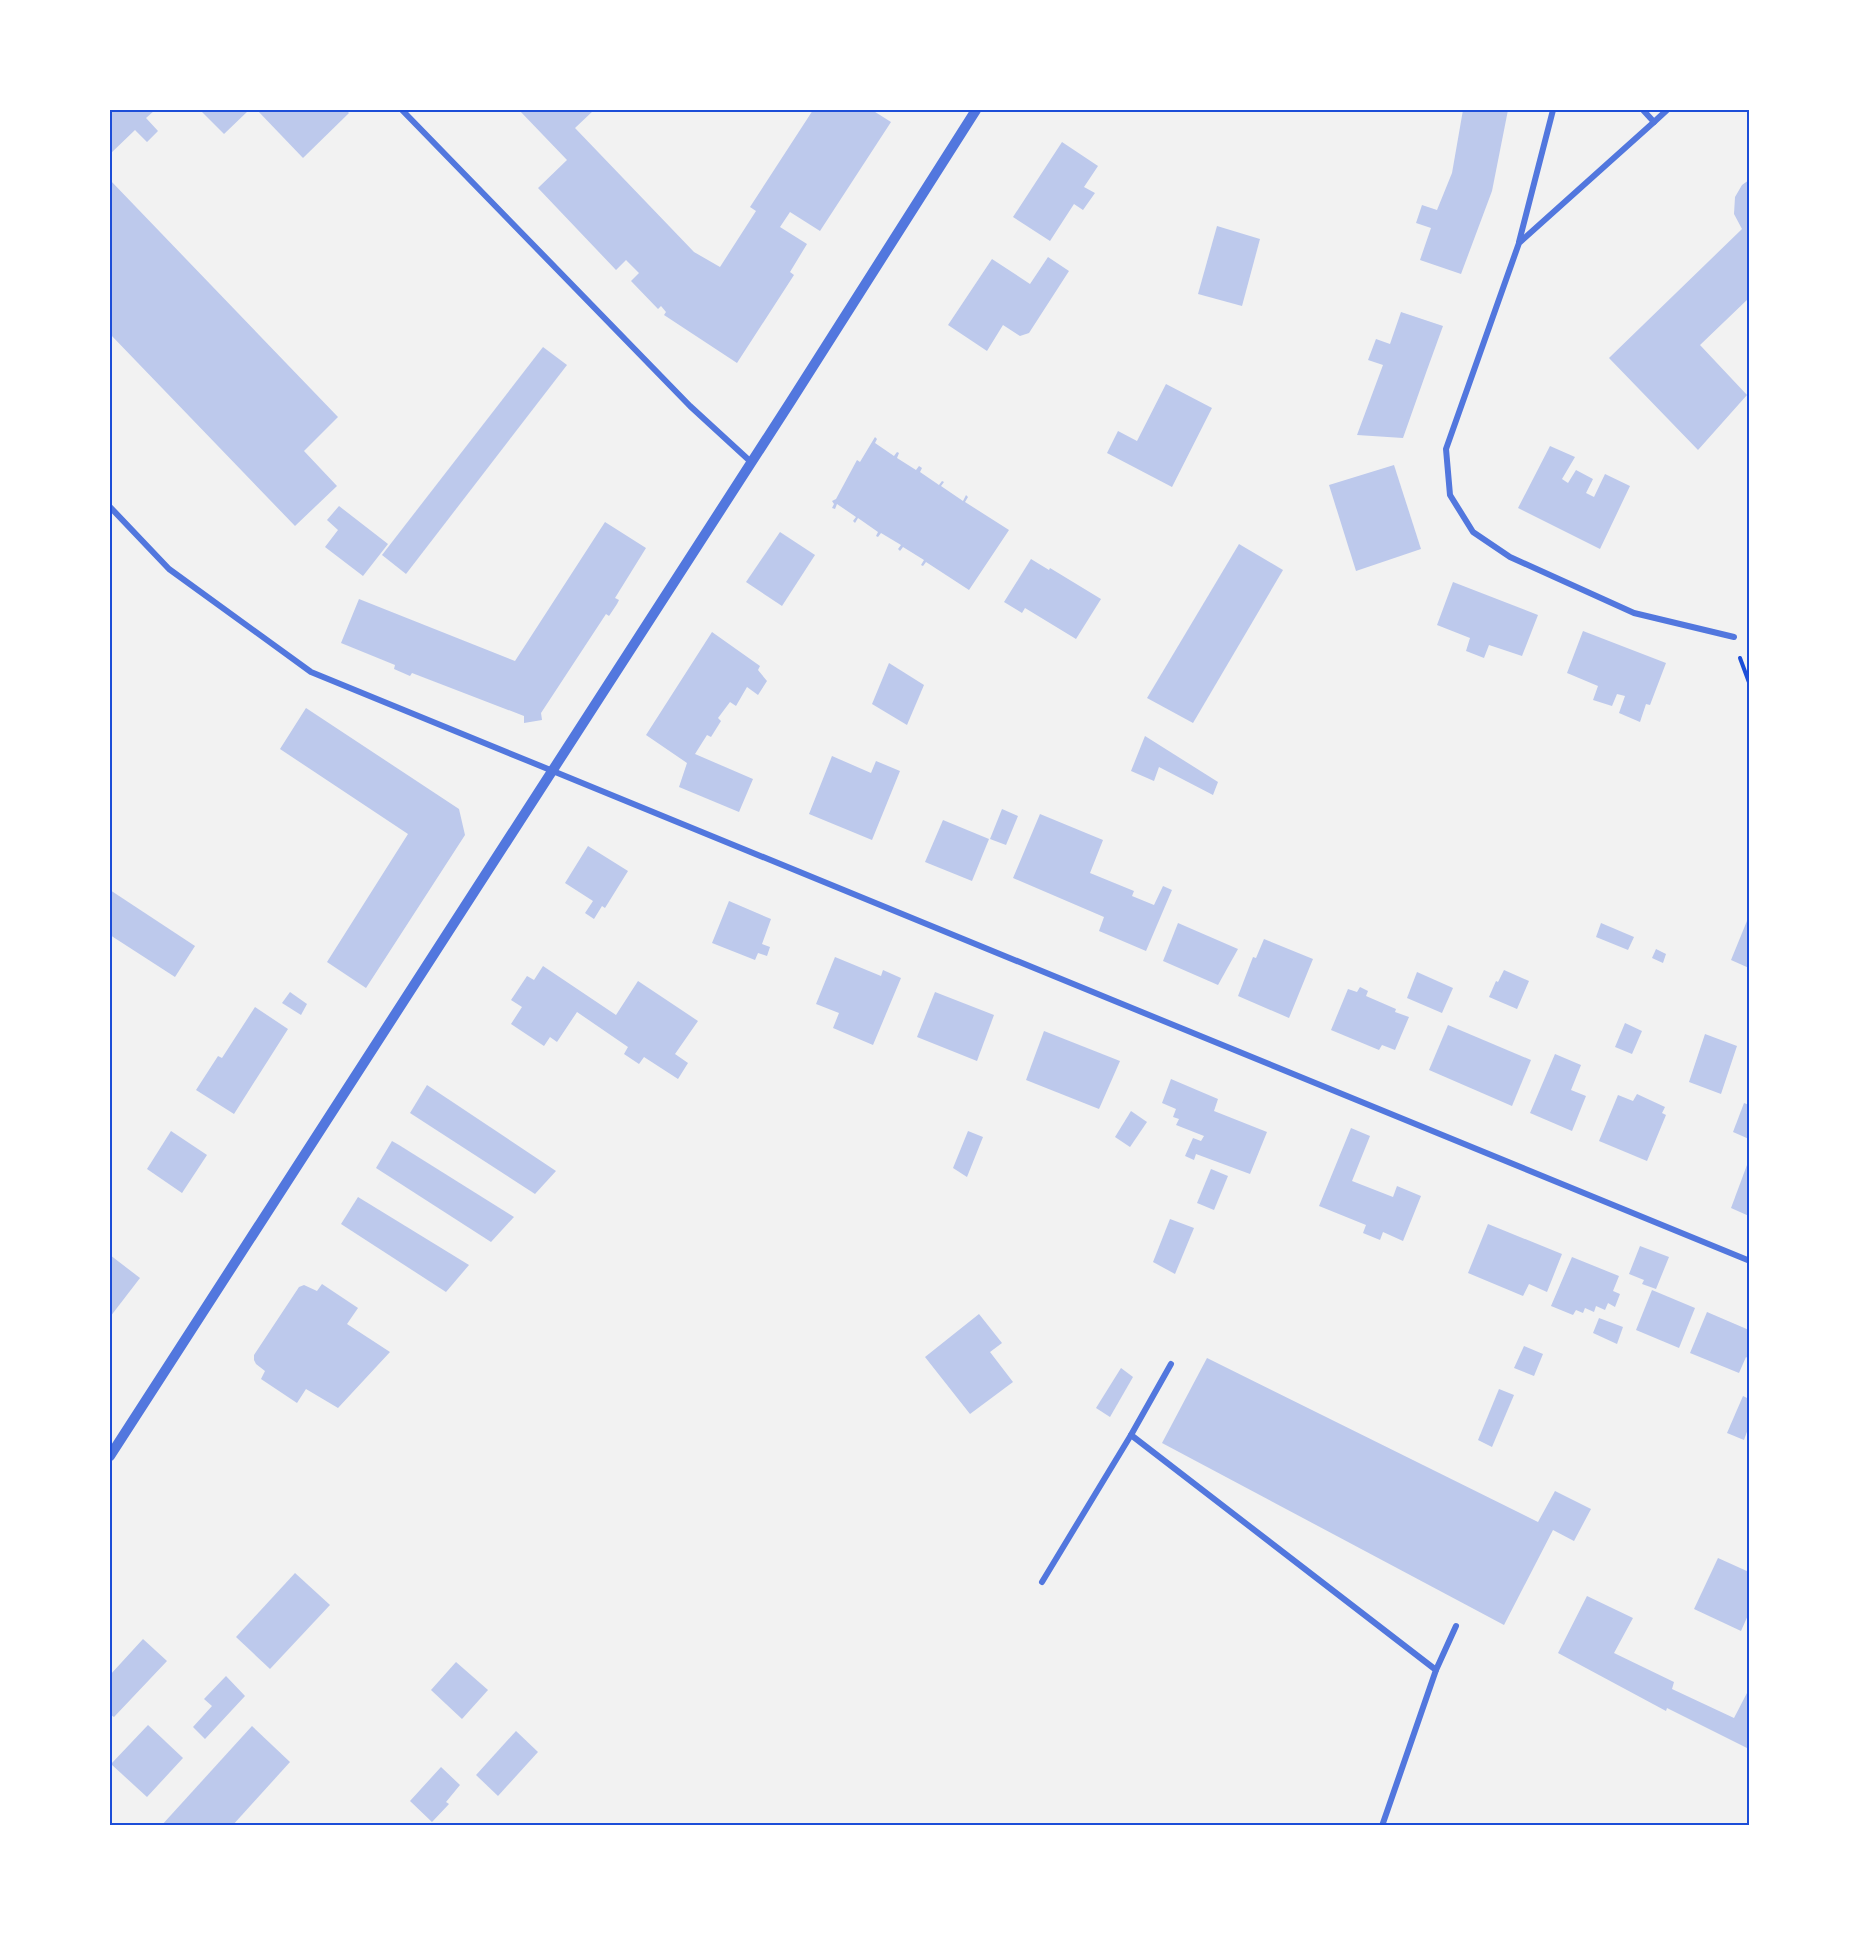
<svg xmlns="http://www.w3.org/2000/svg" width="1859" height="1935" font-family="Barlow,sans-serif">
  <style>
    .building { fill: #bdc9ec }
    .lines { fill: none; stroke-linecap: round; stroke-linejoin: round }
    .path { stroke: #1d4ed8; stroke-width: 4 }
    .minor { stroke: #5277de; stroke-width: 6 }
    .tertiary { stroke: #5277de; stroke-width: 10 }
    .neatline { fill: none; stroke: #1d4ed8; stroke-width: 2 }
  </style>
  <rect width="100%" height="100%" fill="#f2f2f2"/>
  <g class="building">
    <path d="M110,110H155L146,118L158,131L147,142L135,130L110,154Z"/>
    <path d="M200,110H249L224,134Z"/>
    <path d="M257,110H346L349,113L303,158Z"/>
    <path d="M519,110H594L575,128L694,252L720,267L756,211L750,207L813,110H872L891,122L820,231L790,212L780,227L807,244L790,272L794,275L737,363L664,315L666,312L661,306L658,309L631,281L639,273L626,260L616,270L538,188L567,160Z"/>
    <path d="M1463,110H1508L1492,191L1461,274L1420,260L1431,228L1416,223L1422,205L1437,210L1452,173Z"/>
    <path d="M1062,142L1098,166L1084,187L1095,193L1083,210L1074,204L1050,241L1013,217Z"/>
    <path d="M110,180L338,417L304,451L337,486L295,526L110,334Z"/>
    <path d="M1749,180V298L1700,345L1747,395L1698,450L1609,358L1742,229L1734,214L1735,197L1742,185Z"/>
    <path d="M1217,226L1260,239L1242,306L1198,294Z"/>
    <path d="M1048,257L1069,271L1029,333L1020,336L1003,325L987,351L948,325L992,259L1030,284Z"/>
    <path d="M1401,312L1443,326L1427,370L1403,438L1357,435L1383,365L1368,360L1376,339L1390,344Z"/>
    <path d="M543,347L567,365L406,574L382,555Z"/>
    <path d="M1166,384L1212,408L1172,487L1107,453L1118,431L1137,441Z"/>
    <path d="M875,437L877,439L875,443L894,456L897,452L899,453L897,458L916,470L919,466L922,468L920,472L939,485L942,481L944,482L941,486L963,501L966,495L968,497L965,502L1009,530L969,590L926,562L923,566L921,565L924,560L903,547L900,551L898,549L901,545L881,533L878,537L876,536L878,532L858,518L855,523L853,521L856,517L837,504L835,509L832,508L834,504L832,501L836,499L857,460L860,462Z"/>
    <path d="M1550,446L1575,457L1562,479L1568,483L1576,470L1593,479L1586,493L1594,497L1605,474L1630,486L1600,549L1518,508Z"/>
    <path d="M1394,465L1421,549L1356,571L1329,485Z"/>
    <path d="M339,506L388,544L363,576L325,547L338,530L327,520Z"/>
    <path d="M605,522L646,548L615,598L619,600L617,604L609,616L606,614L541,713L542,720L524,723V716L412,673L410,676L394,669L395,665L341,643L359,599L515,661Z"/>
    <path d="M780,532L815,555L782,606L746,582Z"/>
    <path d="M1239,544L1283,570L1193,723L1147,698Z"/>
    <path d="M1031,559L1049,570L1050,568L1101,599L1076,639L1025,608L1022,613L1004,602Z"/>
    <path d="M1453,582L1538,615L1522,656L1489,645L1484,658L1466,651L1470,638L1437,625Z"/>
    <path d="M1583,631L1666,663L1650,705L1646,704L1640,722L1619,713L1625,696L1617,694L1612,706L1593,700L1598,686L1567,673Z"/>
    <path d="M712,632L760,666L758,670L767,681L758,695L747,687L736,706L730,702L718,718L721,721L711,737L707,735L695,754L753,779L739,812L679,787L687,763L646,735Z"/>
    <path d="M889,663L924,685L907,725L872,704Z"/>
    <path d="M306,708L459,809L465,835L366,988L327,962L408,834L280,749Z"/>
    <path d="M1145,736L1218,782L1213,795L1159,767L1154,781L1131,771Z"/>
    <path d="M832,756L871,773L876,761L900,771L872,840L809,814Z"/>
    <path d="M1002,809L1018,816L1006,845L990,839Z"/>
    <path d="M1040,814L1103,840L1090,873L1134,891L1132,896L1154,905L1163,886L1172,890L1146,951L1099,931L1104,917L1013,878Z"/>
    <path d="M943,820L989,839L972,881L925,862Z"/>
    <path d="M588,846L628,871L605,908L602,906L594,919L585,913L593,901L565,883Z"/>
    <path d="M110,890L195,946L175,977L110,935Z"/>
    <path d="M729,901L771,919L762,944L770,947L767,956L758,953L755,960L712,943Z"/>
    <path d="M1749,916V968L1731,960Z"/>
    <path d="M1178,923L1238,949L1218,985L1163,961Z"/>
    <path d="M1601,923L1634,937L1628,950L1596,937Z"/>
    <path d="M1264,939L1313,959L1289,1018L1238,996L1253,957L1256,958Z"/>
    <path d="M1656,949L1666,954L1663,963L1652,958Z"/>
    <path d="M835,957L881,976L883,970L901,978L873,1045L833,1028L839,1013L816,1004Z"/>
    <path d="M543,966L616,1015L638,981L698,1021L675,1054L688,1063L678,1079L644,1057L639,1064L624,1054L628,1047L577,1012L557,1042L550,1037L544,1046L511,1024L522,1007L511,1000L527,976L534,980Z"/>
    <path d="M1504,970L1529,981L1517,1009L1489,997L1496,981L1498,982Z"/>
    <path d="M1417,972L1453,988L1442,1013L1407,998Z"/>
    <path d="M1360,987L1368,991L1366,996L1396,1009L1395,1012L1409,1017L1395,1050L1382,1045L1379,1050L1331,1030L1348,989L1357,992Z"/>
    <path d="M290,992L307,1004L301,1015L282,1003Z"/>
    <path d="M935,992L994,1015L977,1061L917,1037Z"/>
    <path d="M255,1007L288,1029L234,1114L196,1090L218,1056L222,1058Z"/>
    <path d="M1625,1023L1642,1031L1632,1054L1615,1047Z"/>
    <path d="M1448,1025L1531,1060L1512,1106L1429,1070Z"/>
    <path d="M1044,1031L1120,1061L1099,1109L1026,1080Z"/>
    <path d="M1705,1034L1737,1046L1721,1094L1689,1082Z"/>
    <path d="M1555,1054L1581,1065L1571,1090L1586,1096L1572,1131L1530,1113Z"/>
    <path d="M1171,1079L1218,1099L1214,1111L1267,1132L1250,1174L1196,1154L1194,1160L1185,1156L1193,1138L1201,1141L1204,1136L1176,1125L1179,1119L1173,1117L1176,1109L1162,1103Z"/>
    <path d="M427,1085L556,1171L535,1194L410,1113Z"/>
    <path d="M1637,1094L1665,1107L1662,1113L1666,1115L1647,1161L1599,1141L1618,1095L1633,1101Z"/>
    <path d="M1744,1103L1749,1105V1139L1733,1132Z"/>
    <path d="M1131,1111L1147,1122L1130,1147L1115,1137Z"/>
    <path d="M1351,1128L1370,1136L1352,1181L1393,1197L1397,1186L1421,1196L1403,1241L1383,1232L1380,1240L1363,1233L1366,1225L1319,1206Z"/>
    <path d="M171,1131L207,1155L182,1193L147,1169Z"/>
    <path d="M968,1131L983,1137L967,1177L953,1168Z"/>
    <path d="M392,1141L399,1145L514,1217L491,1242L376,1168Z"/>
    <path d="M1747,1165L1749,1167V1216L1731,1208Z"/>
    <path d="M1211,1169L1228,1176L1214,1210L1197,1203Z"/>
    <path d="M358,1197L469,1265L446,1292L341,1224Z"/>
    <path d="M1170,1219L1194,1228L1175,1274L1153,1262Z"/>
    <path d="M1488,1224L1562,1254L1547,1292L1529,1284L1523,1296L1468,1273Z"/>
    <path d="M1640,1246L1669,1257L1656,1289L1642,1284L1644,1280L1629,1274Z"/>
    <path d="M110,1255L140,1278L110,1317Z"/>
    <path d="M1572,1257L1619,1276L1613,1291L1620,1294L1615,1307L1608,1303L1605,1310L1596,1306L1594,1312L1585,1308L1583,1313L1576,1310L1573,1315L1551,1306Z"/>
    <path d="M322,1284L358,1308L347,1324L390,1352L338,1408L306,1389L297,1403L261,1379L265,1371L256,1364L254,1360V1355L299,1287L304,1285L317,1291Z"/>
    <path d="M1652,1290L1695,1308L1679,1348L1636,1330Z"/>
    <path d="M1707,1312L1749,1330V1359L1746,1357L1739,1373L1690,1353Z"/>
    <path d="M979,1314L1002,1343L990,1352L1013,1382L970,1414L925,1357Z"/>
    <path d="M1599,1318L1623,1327L1617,1344L1593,1333Z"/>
    <path d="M1524,1346L1543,1354L1534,1376L1514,1368Z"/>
    <path d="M1207,1358L1538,1522L1555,1491L1591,1509L1574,1541L1553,1530L1504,1625L1162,1443Z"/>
    <path d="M1121,1368L1133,1377L1110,1417L1096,1408Z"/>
    <path d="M1499,1389L1514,1395L1492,1447L1478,1440Z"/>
    <path d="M1743,1396L1749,1399V1426L1744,1440L1727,1433Z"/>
    <path d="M1718,1558L1749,1572V1613L1741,1631L1694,1609Z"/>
    <path d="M295,1573L330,1605L270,1669L236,1637Z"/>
    <path d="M1587,1596L1633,1618L1614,1653L1674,1682L1672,1689L1734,1718L1747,1693L1749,1694V1749L1667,1708L1666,1711L1558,1653Z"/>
    <path d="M143,1639L167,1661L114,1717L111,1715L110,1717V1675Z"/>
    <path d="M456,1662L488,1690L462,1719L431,1690Z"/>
    <path d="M226,1676L245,1696L205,1739L193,1727L212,1706L204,1699Z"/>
    <path d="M148,1725L183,1758L147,1797L111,1764Z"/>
    <path d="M252,1726L290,1762L232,1826H161Z"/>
    <path d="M516,1731L538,1752L498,1796L476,1775Z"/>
    <path d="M441,1767L460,1785L446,1802L449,1804L432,1822L410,1801Z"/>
  </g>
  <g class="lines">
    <path class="path" d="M1740,658L1750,685"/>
    <g class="minor">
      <path d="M402,110L690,406L751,462"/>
      <path d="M1643,110L1654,122L1667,110"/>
      <path d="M1654,122L1519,243L1446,449L1450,495L1473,532L1510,557L1634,613L1734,637"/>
      <path d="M1519,242L1553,110"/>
      <path d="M110,507L169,569L311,672L1750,1261"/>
      <path d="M1131,1435L1171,1364"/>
      <path d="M1042,1582L1131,1435L1436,1670L1382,1826"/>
      <path d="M1436,1670L1456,1626"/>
    </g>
    <path class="tertiary" d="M110,1456L791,401L976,110"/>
  </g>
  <rect width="1859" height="1935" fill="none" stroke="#ffffff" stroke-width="222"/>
  <rect x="111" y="111" width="1637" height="1713" class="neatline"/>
</svg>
